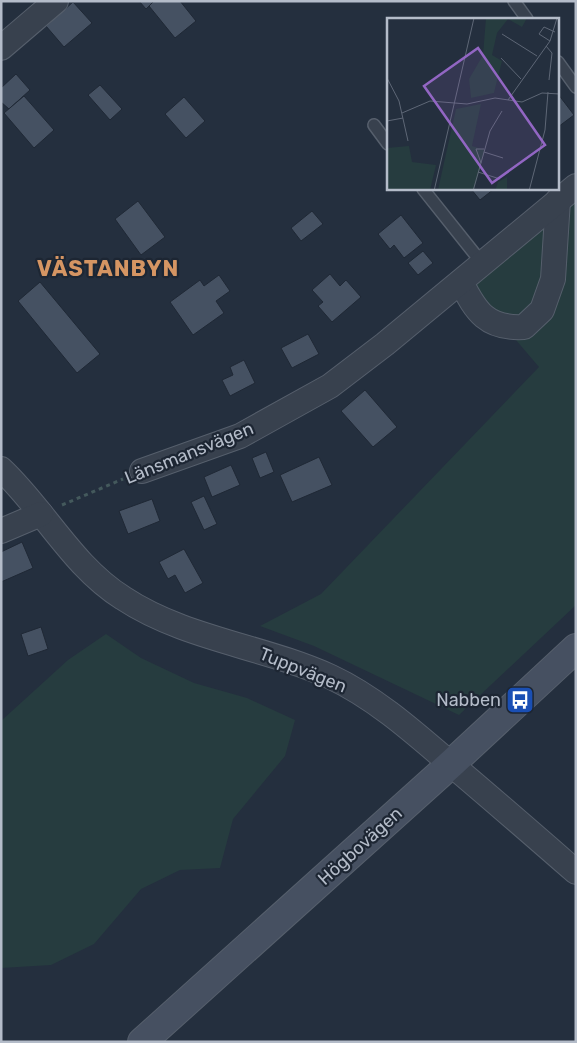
<svg xmlns="http://www.w3.org/2000/svg" width="577" height="1043" font-family="Rubik,sans-serif">
  <style>
    .green { fill: #263c3f }
    .building { fill: #455162; stroke: #1f2835 }
    .lines { fill: none; stroke-linecap: round; stroke-linejoin: round }
    .service-casing { stroke: #565f6c; stroke-width: 14 }
    .minor-casing { stroke: #565f6c; stroke-width: 26 }
    .secondary-casing { stroke: #565f6c; stroke-width: 30 }
    .path { stroke: #44595c; stroke-width: 3; stroke-dasharray: 4 4; stroke-linecap: butt }
    .service { stroke: #38414e; stroke-width: 11 }
    .minor { stroke: #38414e; stroke-width: 24 }
    .secondary { stroke: #465061; stroke-width: 28 }
    .labels { text-anchor: middle; stroke-width: 4.5; stroke-linejoin: round; paint-order: stroke }
    .street-label { font-size: 18px; fill: #b4bcc9; stroke: #1d2633 }
    .poi-label { font-size: 18px; fill: #b4bcc9; stroke: #1d2633; text-anchor: end }
    .district-label { font-size: 22px; font-weight: bold; letter-spacing: 1px; fill: #d59563; stroke: #1d2633 }
    .inset-road { fill: none; stroke: #5e6776; stroke-width: 1 }
    .view { fill: #9266c3; fill-opacity: 0.15; stroke: #9266c3; stroke-width: 2.5 }
    .inset-edge { fill: none; stroke: #b4bcc9; stroke-width: 2.5 }
  </style>
  <rect width="100%" height="100%" fill="#242f3e"/>
  <g class="green">
    <path d="M576,178V605L459,715L314,646L260,626L321,594L539,367L458,272Z"/>
    <path d="M106,634L141,658L194,683L247,698L295,720L285,756L233,819L220,868L180,870L141,889L94,944L51,965L1,968V721L68,660Z"/>
  </g>
  <g class="building">
    <path d="M139,1H154L146,9Z"/>
    <path d="M154,1H180L196,21L175,38L149,6Z"/>
    <path d="M73,2L92,23L64,47L46,26Z"/>
    <path d="M16,74L30,90L9,109L1,102V88Z"/>
    <path d="M100,85L122,109L110,120L88,95Z"/>
    <path d="M558,94L574,115L558,127Z"/>
    <path d="M24,96L54,130L34,148L4,113Z"/>
    <path d="M184,97L205,121L186,138L165,114Z"/>
    <path d="M471,189H494L480,200Z"/>
    <path d="M138,201L165,237L141,255L115,219Z"/>
    <path d="M312,211L323,224L301,241L291,228Z"/>
    <path d="M401,215L423,243L404,258L394,245L390,249L378,234Z"/>
    <path d="M423,251L433,263L418,275L408,263Z"/>
    <path d="M330,274L340,286L346,280L361,297L332,322L318,306L323,302L312,290Z"/>
    <path d="M219,275L230,291L216,301L224,313L193,335L170,302L200,280L204,286Z"/>
    <path d="M40,282L100,354L77,373L18,301Z"/>
    <path d="M308,334L319,354L292,368L281,348Z"/>
    <path d="M244,360L255,383L230,396L222,380L233,375L230,367Z"/>
    <path d="M365,390L397,427L373,447L341,411Z"/>
    <path d="M266,452L274,472L260,478L252,458Z"/>
    <path d="M319,457L332,485L292,502L280,475Z"/>
    <path d="M231,465L240,485L212,497L204,477Z"/>
    <path d="M204,496L217,524L204,530L191,502Z"/>
    <path d="M152,499L160,521L128,534L119,511Z"/>
    <path d="M22,542L33,568L1,582V552Z"/>
    <path d="M184,549L203,583L185,593L175,575L168,579L159,562Z"/>
    <path d="M41,627L48,649L28,656L21,634Z"/>
  </g>
  <g class="lines">
    <defs>
      <g id="service">
        <path d="M514,1L527,19"/>
        <path d="M558,62L576,87"/>
        <path d="M374,125L388,144"/>
        <path d="M423,189L482,263"/>
      </g>
      <g id="minor">
        <path d="M1,48L56,1"/>
        <path d="M461,282C476,312 487,329 524,327L542,310L553,279L558,200"/>
        <path d="M1,469C44,509 72,566 123,598C185,639 263,646 331,677C378,699 419,737 459,771C498,804 537,838 576,872"/>
        <path d="M142,471L240,436L330,386L385,344L576,186"/>
        <path d="M1,531L41,514"/>
      </g>
      <path id="secondary" d="M142,1042L451,764L576,648"/>
    </defs>
    <use href="#service" class="service-casing"/>
    <use href="#minor" class="minor-casing"/>
    <use href="#secondary" class="secondary-casing"/>
    <path class="path" d="M62,505L123,479"/>
    <use href="#service" class="service"/>
    <use href="#minor" class="minor"/>
    <use href="#secondary" class="secondary"/>
  </g>
  <defs>
    <symbol id="bus-square" viewBox="-11 -11 22 22"><rect x="-9" y="-9" width="18" height="18" rx="4" fill="#1a4fb4" stroke="#1d2633"/><path d="M-5-6H5V4H4V6H2V4H-2V6H-4V4H-5ZM-3.5-4V0h7V-4ZM-3.5 1.2v1.5H-2V1.2ZM2 1.2v1.5H3.5V1.2Z" fill="#fff"/></symbol>
  </defs>
  <g fill-rule="evenodd">
    <use href="#bus-square" x="504" y="684" width="32" height="32"/>
  </g>
  <g class="labels">
    <g class="street-label">
      <text transform="translate(189 453) rotate(-22)" y="6">Länsmansvägen</text>
      <text transform="translate(303 670) rotate(22)" y="6">Tuppvägen</text>
      <text transform="translate(360 846) rotate(-42)" y="6">Högbovägen</text>
    </g>
    <g class="poi-label">
      <text x="501" y="706">Nabben</text>
    </g>
    <g class="district-label">
      <text x="108" y="276">VÄSTANBYN</text>
    </g>
  </g>
  <g transform="translate(387 18)">
    <rect width="172" height="172" fill="#242f3e"/>
    <path d="M99,0H140L135,9L121,1L110,15L105,37L115,43L107,75L84,80L82,61L96,37ZM94,86L85,128L98,132L87,172H51L69,91ZM22,128L25,144L49,147L43,172H0V130ZM120,159V172L108,173L111,164Z" fill="#263c3f"/>
    <path class="inset-road" d="M115,16L150,38M163,23L152,16L157,9L168,14M159,28L165,35L162,62M114,40L134,61M0,60L12,83L21,123M121,82L163,23L170,0M15,95L43,83L80,86L108,80L135,84L155,75L173,76M0,103L16,100M97,134L116,140M94,145L89,131H97M91,154L113,161M47,173L87,0M86,173L103,113L115,93M142,173L158,112L161,74"/>
    <path class="view" d="M91,30L158,127L105,165L37,68Z"/>
    <rect width="172" height="172" class="inset-edge"/>
  </g>
  <rect width="577" height="1043" fill="none" stroke="#b4bcc9" stroke-width="5"/>
</svg>
